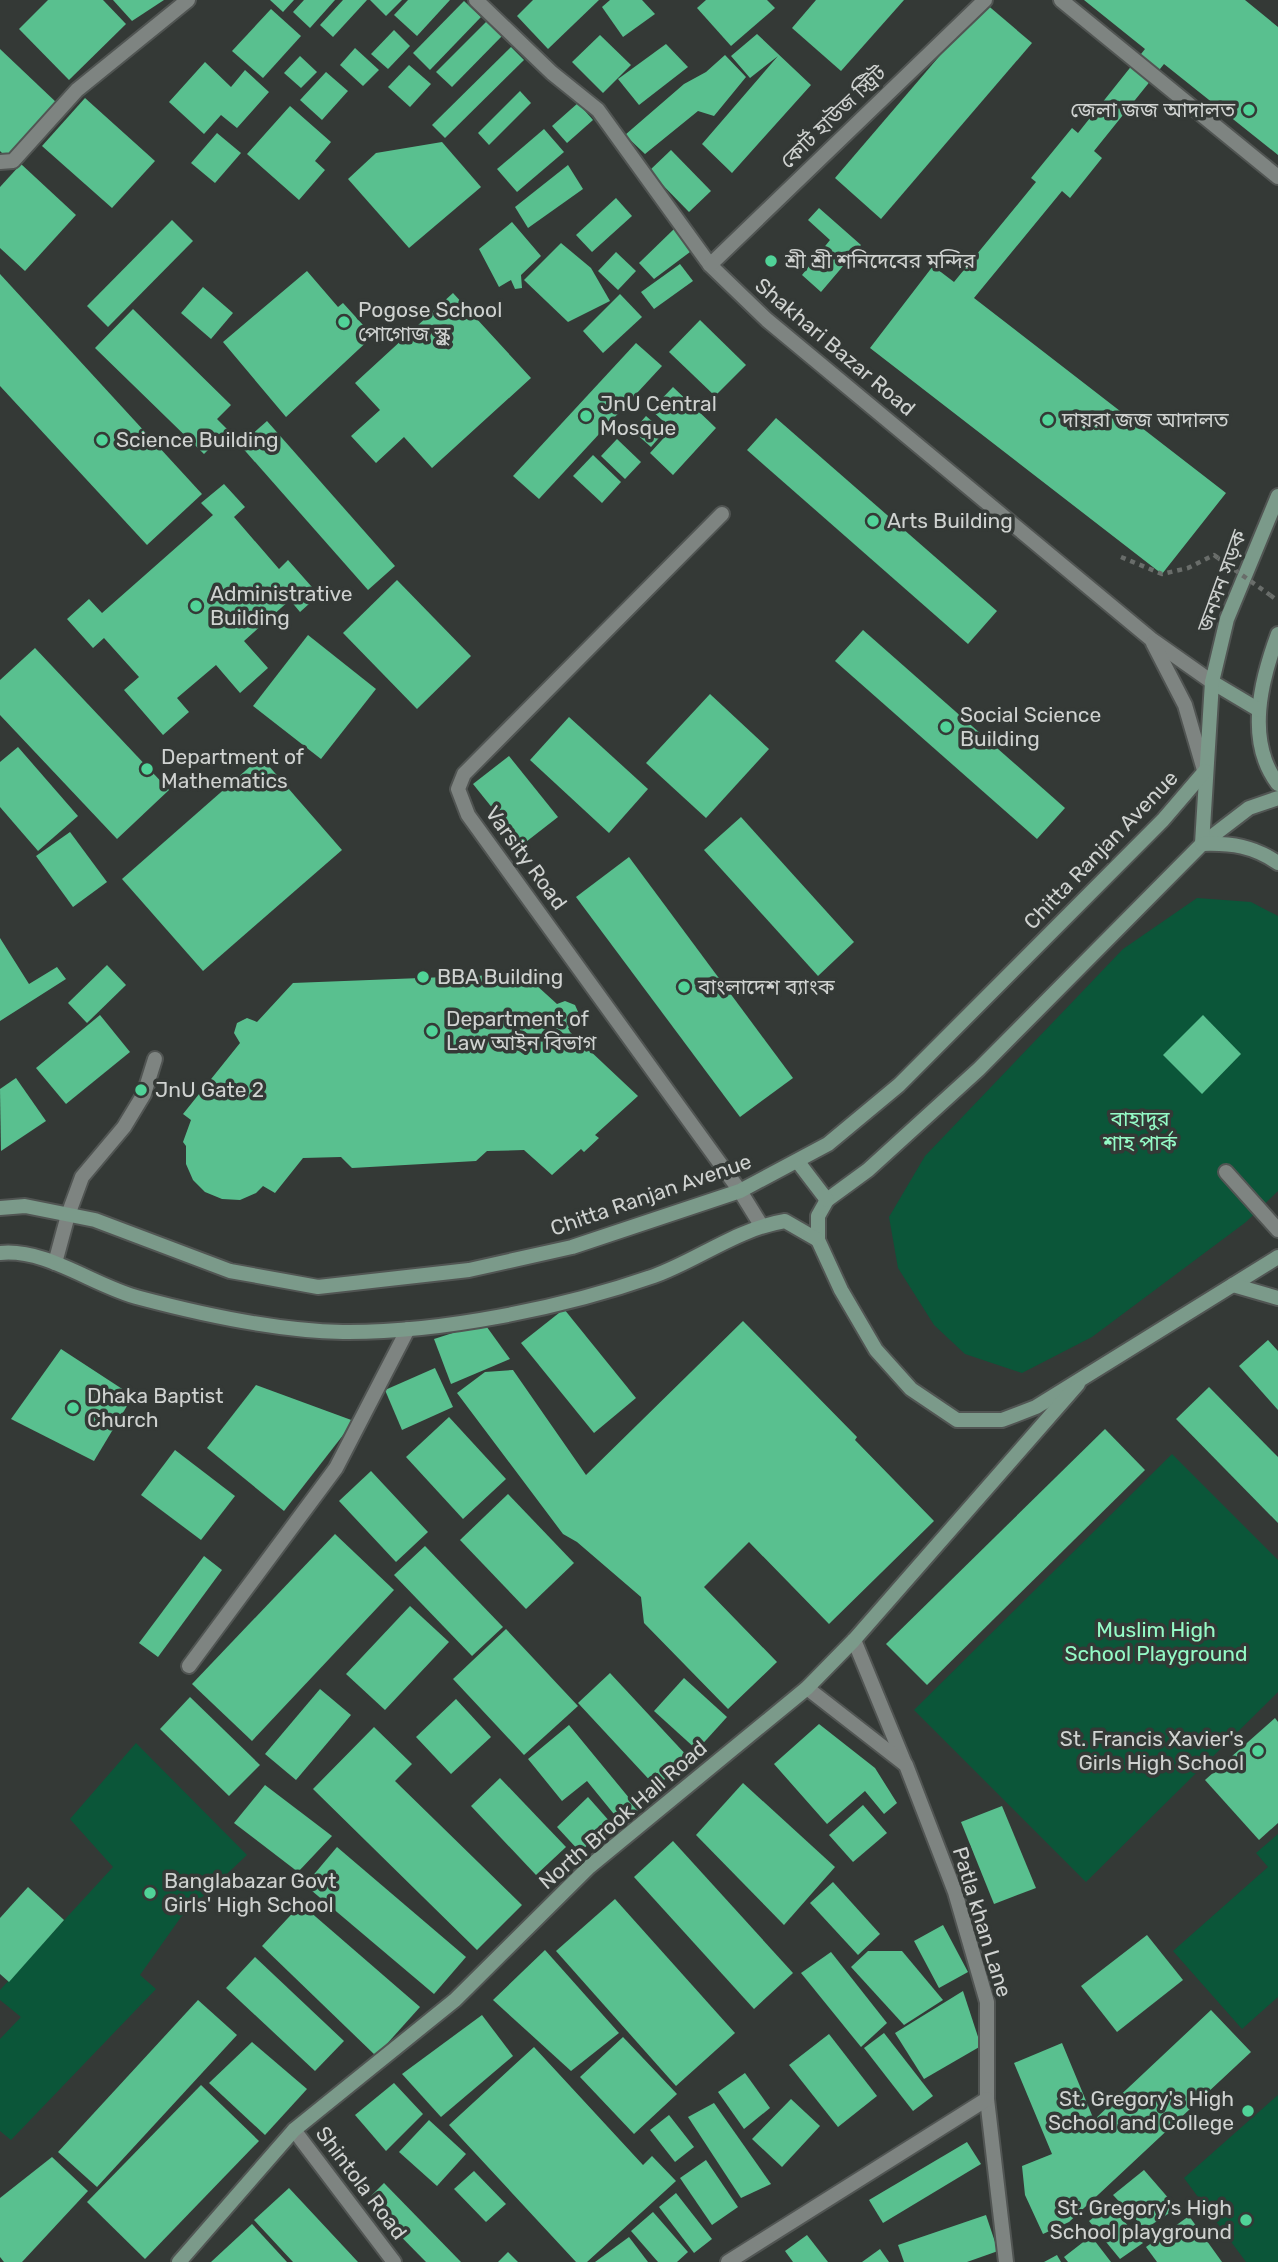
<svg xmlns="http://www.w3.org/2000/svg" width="1278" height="2262" font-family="Rubik,'Noto Sans Bengali',sans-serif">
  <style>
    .green { fill: #0b5639 }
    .building { fill: #59c08f }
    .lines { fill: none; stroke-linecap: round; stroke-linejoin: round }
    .lane-casing { stroke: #515553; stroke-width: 18 }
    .street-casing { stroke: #515553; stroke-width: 18 }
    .secondary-casing { stroke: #515553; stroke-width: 18 }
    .path { stroke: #696d6a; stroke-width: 4.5; stroke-dasharray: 5 5; stroke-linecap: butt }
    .lane { stroke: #7e8481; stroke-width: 14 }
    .street { stroke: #7e8481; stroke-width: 14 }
    .secondary { stroke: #7b9a8a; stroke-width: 14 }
    .path-bridge { stroke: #696d6a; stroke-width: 4.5; stroke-dasharray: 5 5; stroke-linecap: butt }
    .poi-dot { fill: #50d398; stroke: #343936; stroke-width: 2.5 }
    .labels { text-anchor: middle; stroke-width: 7; stroke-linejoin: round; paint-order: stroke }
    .poi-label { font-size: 21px; fill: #cfd2d0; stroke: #343936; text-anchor: start }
    .street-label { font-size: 21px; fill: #cfd2d0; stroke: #343936 }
    .park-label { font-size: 21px; fill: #94fac6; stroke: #343936 }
  </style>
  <rect width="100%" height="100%" fill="#343936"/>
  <g class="green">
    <path d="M1197,898L1251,902L1278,916V1191L1246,1222L1092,1337L1022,1373L965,1354L934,1325L898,1268L889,1217L925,1156L1123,949Z"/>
    <path d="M1172,1454L1278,1560V1692L1086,1882L914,1710Z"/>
    <path d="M136,1743L247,1855L181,1917L140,1975L156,1989L11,2140L0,2131V2039L21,2017L0,2000V1990L113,1867L70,1819Z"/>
    <path d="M1278,1834V1997L1242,2029L1173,1951L1268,1867L1256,1853Z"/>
    <path d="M1278,2095V2262H1246L1184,2178Z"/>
  </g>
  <g class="building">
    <path d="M48,0H103L126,24L69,80L19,29Z"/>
    <path d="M113,0H164L132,21Z"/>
    <path d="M270,0H294L283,12Z"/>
    <path d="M304,0H335L310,28L293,12Z"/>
    <path d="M343,0H367L333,37L320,25Z"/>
    <path d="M370,0H402L386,16Z"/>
    <path d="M408,0H450L417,36L394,15Z"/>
    <path d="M533,0H599L548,49L517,16Z"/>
    <path d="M610,0H642L655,14L623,37L602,7Z"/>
    <path d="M706,0H767L775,8L731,46L697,8Z"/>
    <path d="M816,0H904L841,71L792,28Z"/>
    <path d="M1084,0H1245L1278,27V155L1164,64L1094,151L1102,158L1070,198L1062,191L974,298L1226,493L1162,574L870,348L933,266L954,282L1036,182L1031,178L1072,128L1078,133L1145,49Z"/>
    <path d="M464,1L481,17L430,70L413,53Z"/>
    <path d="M985,3L1032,43L881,219L835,178Z"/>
    <path d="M271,9L301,36L263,78L232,51Z"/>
    <path d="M488,20L503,35L452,87L436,72Z"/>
    <path d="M394,30L410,46L388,69L371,54Z"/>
    <path d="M757,34L811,85L732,173L702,144L778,56L750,78L731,56Z"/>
    <path d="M600,35L631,65L603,93L572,62Z"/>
    <path d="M666,44L688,67L639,105L618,79Z"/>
    <path d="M511,47L524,60L445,138L432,125Z"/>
    <path d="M355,48L379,70L363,86L340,65Z"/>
    <path d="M0,49L58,104L7,158L0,151Z"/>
    <path d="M725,55L746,77L714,116L698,111L645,154L625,135L684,84L706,72Z"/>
    <path d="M300,56L317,72L301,88L284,73Z"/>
    <path d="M205,62L231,87L245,70L269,92L237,128L221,115L204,134L169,102Z"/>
    <path d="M409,65L431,84L410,107L388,87Z"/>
    <path d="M326,72L348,91L322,120L300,100Z"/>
    <path d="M520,91L531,103L489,145L478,133Z"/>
    <path d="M85,98L155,161L112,208L42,146Z"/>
    <path d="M578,103L593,120L567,143L552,126Z"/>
    <path d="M290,106L331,142L315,161L325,170L299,200L247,154Z"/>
    <path d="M544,129L564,152L517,192L497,169Z"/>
    <path d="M217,133L241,153L215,183L191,163Z"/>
    <path d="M442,142L481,187L409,248L348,179L376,153Z"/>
    <path d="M671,150L711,191L689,212L649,171Z"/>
    <path d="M21,164L76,215L25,271L0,248V187Z"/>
    <path d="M568,165L583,189L528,228L515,207Z"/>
    <path d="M616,198L632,216L592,252L576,235Z"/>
    <path d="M819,208L861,245L821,292L802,275L830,240L808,220Z"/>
    <path d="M172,220L193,241L108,327L87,306Z"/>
    <path d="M512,222L541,256L521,275L522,288L515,289L511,280L499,287L479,249Z"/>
    <path d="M674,229L694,249L654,279L639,263Z"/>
    <path d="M561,243L591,268L610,301L568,322L524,280Z"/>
    <path d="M616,252L636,271L618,290L598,271Z"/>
    <path d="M680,264L693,281L654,309L641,292Z"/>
    <path d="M307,271L338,307L343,303L373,336L286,417L223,342Z"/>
    <path d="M0,274L202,494L147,545L0,386Z"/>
    <path d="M203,287L233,313L211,339L181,313Z"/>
    <path d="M453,293L531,378L432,468L404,437L376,463L351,436L380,410L355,383Z"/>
    <path d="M620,294L642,317L603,353L583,331Z"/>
    <path d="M133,309L231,405L217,419L228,430L204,454L95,348Z"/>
    <path d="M700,320L746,365L715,396L669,352Z"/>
    <path d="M636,343L662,366L539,499L513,476Z"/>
    <path d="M673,387L716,428L673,475L650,453L672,429L651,410Z"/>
    <path d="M646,416L664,432L651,447L633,431Z"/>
    <path d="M776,418L997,611L968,644L747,450Z"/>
    <path d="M267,421L395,566L368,590L240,445Z"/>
    <path d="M617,439L641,462L625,479L601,456Z"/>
    <path d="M593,455L621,482L602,503L573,476Z"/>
    <path d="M224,484L245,507L234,517L279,569L288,560L319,595L300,612L290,600L244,641L268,668L240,693L216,665L177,698L189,712L163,735L124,690L139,677L104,638L93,648L67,619L89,599L102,613L213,515L201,503Z"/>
    <path d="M397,580L471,656L417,709L343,633Z"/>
    <path d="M863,630L1065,808L1037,839L835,661Z"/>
    <path d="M308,635L376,689L321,759L253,706Z"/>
    <path d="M35,648L169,790L117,839L0,715V680Z"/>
    <path d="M710,694L769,749L706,818L646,763Z"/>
    <path d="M569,717L648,789L609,833L530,760Z"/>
    <path d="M18,747L78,816L38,851L0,807V762Z"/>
    <path d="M509,756L558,817L522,845L473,784Z"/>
    <path d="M261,757L342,850L203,971L122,879Z"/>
    <path d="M741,817L854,942L818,976L704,850Z"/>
    <path d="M70,832L107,882L73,907L36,856Z"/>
    <path d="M629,857L793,1078L740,1117L576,897Z"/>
    <path d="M0,938L29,984L57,967L66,979L0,1021Z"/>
    <path d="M107,965L126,985L87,1023L68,1003Z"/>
    <path d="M524,974L557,1004L565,1001L575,1005L579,1014L575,1024L568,1028L570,1032L638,1096L595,1135L599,1138L584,1152L581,1149L552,1175L524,1150L487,1151L476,1161L352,1168L341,1157L303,1158L275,1193L263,1186L256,1193L240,1200L222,1199L205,1192L193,1180L186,1164V1146L183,1142L191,1120L183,1114L240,1043L234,1033L237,1023L247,1018L257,1022L293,983Z"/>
    <path d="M100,1015L130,1052L66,1104L36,1068Z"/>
    <path d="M1203,1015L1241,1054L1202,1094L1163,1055Z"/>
    <path d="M16,1078L46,1121L1,1151L0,1089Z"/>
    <path d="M564,1309L636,1398L594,1433L521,1343Z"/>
    <path d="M743,1321L857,1437L855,1440L934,1521L829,1624L749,1542L704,1587L777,1662L728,1709L644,1623L641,1597L577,1542L563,1534L457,1393L485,1372L513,1370L586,1475Z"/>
    <path d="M484,1323L510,1359L451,1384L434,1339Z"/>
    <path d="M1268,1340L1278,1351V1410L1239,1366Z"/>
    <path d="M61,1349L133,1396L94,1461L11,1419Z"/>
    <path d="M435,1368L453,1407L402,1430L385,1390Z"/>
    <path d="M256,1385L354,1421L284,1511L207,1448Z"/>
    <path d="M1209,1387L1278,1457V1523L1176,1419Z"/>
    <path d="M449,1417L506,1479L463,1519L406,1457Z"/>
    <path d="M1105,1429L1145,1470L927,1685L886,1644Z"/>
    <path d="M175,1450L235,1496L201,1540L141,1495Z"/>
    <path d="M371,1471L428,1532L396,1562L339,1501Z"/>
    <path d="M508,1494L574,1563L526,1609L460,1540Z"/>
    <path d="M335,1534L394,1590L252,1741L192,1684Z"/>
    <path d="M425,1546L503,1627L472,1656L394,1575Z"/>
    <path d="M204,1556L222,1570L158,1657L139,1643Z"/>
    <path d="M410,1606L449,1642L385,1710L346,1674Z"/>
    <path d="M506,1629L578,1706L524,1755L453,1679Z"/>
    <path d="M610,1673L689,1758L656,1787L578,1703Z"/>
    <path d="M684,1678L727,1717L697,1750L654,1711Z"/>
    <path d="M320,1689L351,1715L296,1780L265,1754Z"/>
    <path d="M190,1697L260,1765L229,1796L160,1729Z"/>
    <path d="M456,1699L491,1737L451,1774L416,1737Z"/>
    <path d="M1275,1718L1278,1722V1823L1259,1840L1205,1780Z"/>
    <path d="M819,1724L875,1768L897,1803L884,1814L865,1791L827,1824L774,1764Z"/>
    <path d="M569,1725L639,1810L622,1824L587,1781L562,1801L528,1759Z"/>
    <path d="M374,1727L412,1764L395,1781L522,1905L477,1950L313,1789Z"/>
    <path d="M500,1778L566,1847L536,1875L471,1806Z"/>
    <path d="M743,1783L835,1867L784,1925L696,1835Z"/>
    <path d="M265,1785L332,1836L298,1872L234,1823Z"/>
    <path d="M588,1797L611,1823L580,1852L557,1827Z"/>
    <path d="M863,1805L887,1833L853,1862L829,1835Z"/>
    <path d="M1002,1806L1036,1888L994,1904L961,1822Z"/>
    <path d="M673,1841L793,1973L754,2009L634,1877Z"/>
    <path d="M337,1847L466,1957L434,1994L305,1885Z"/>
    <path d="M833,1882L880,1934L858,1955L810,1903Z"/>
    <path d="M28,1887L64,1920L9,1982L0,1974V1918Z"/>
    <path d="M615,1899L735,2033L676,2086L556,1951Z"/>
    <path d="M301,1904L420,2007L376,2056L262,1946Z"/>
    <path d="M943,1925L968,1972L939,1988L914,1941Z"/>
    <path d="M1147,1935L1183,1980L1117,2032L1081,1986Z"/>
    <path d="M545,1950L619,2033L571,2071L493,2000Z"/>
    <path d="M868,1951H902L943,2000L904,2025L851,1967Z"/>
    <path d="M831,1952L887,2023L861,2047L801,1973Z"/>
    <path d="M255,1957L344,2041L315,2071L226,1988Z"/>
    <path d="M963,1991L981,2046L924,2079L895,2033Z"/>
    <path d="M198,2000L237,2035L97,2187L58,2152Z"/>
    <path d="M1211,2010L1251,2052L1069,2222L1043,2234L1025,2195L1022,2166L1052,2154L1014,2063L1062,2043L1094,2120Z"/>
    <path d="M482,2015L513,2056L441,2117L402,2074Z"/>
    <path d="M884,2033L933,2096L913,2111L864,2048Z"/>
    <path d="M829,2034L877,2096L838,2127L789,2065Z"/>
    <path d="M623,2037L677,2094L634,2134L580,2077Z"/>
    <path d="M252,2042L307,2089L265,2135L209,2083Z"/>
    <path d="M534,2047L643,2165L652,2156L676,2181L587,2262H576L449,2125Z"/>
    <path d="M745,2073L770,2108L744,2129L718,2092Z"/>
    <path d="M394,2083L423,2114L386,2151L355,2115Z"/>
    <path d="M201,2085L259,2141L145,2259L87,2202Z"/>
    <path d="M791,2099L820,2126L782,2167L752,2139Z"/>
    <path d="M714,2103L771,2184L741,2198L688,2117Z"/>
    <path d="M669,2115L694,2147L675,2162L650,2130Z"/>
    <path d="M429,2120L466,2154L437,2186L399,2152Z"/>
    <path d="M967,2142L981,2164L883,2223L869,2200Z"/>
    <path d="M52,2157L88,2191L22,2262H4L0,2257V2198Z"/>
    <path d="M706,2160L738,2207L712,2225L680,2178Z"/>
    <path d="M1144,2170L1177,2208L1145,2229L1113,2195Z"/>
    <path d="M474,2171L506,2204L486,2222L454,2189Z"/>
    <path d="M384,2183L461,2262H426L366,2201Z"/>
    <path d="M289,2188L358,2262H293L254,2220Z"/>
    <path d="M676,2193L712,2239L694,2253L659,2207Z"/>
    <path d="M1110,2205L1143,2243L1120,2259L1089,2221Z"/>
    <path d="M653,2212L688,2252L677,2262H658L631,2231Z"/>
    <path d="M986,2215L998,2251L967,2262H904L898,2245Z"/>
    <path d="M1189,2216L1222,2262H1157L1146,2247Z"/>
    <path d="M252,2224L287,2262H211Z"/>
    <path d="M807,2235L828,2262H793L785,2251Z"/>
    <path d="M1091,2236L1111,2262H1068L1064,2257Z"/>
    <path d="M629,2237L648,2262H595Z"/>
    <path d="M880,2249L889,2262H862Z"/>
    <path d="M508,2252L518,2262H498Z"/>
    <path d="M1057,2255L1061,2262H1044Z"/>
  </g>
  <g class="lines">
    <defs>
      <g id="lane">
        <path d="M1061,0L1278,177"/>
        <path d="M722,514L464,774L458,789L468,815L740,1191L761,1225"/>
        <path d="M55,1263L68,1215L82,1177L124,1127L144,1094L155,1059"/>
        <path d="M189,1666L336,1468L408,1329"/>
      </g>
      <g id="street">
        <path d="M476,0L552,73L598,110L710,265L767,320L1151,639L1212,682"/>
        <path d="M0,162L13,161L77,90L188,0"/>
        <path d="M710,265L985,0"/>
        <path d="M1153,643L1185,705L1204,770"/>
        <path d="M1226,1172L1278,1230"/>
        <path d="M854,1640L905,1764"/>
        <path d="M807,1688L906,1765L955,1892L987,2002V2099L1006,2262"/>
        <path d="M294,2130L394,2262"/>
        <path d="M728,2262L987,2099"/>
      </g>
      <g id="secondary">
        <path d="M1278,634C1261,680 1245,741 1278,784"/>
        <path d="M1212,682L1259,710"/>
        <path d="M1278,798L1249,808L1202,844L979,1069L868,1170L827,1200L818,1216V1240L841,1290L876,1350L911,1389L957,1420H1002L1036,1407L1278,1257"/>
        <path d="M1202,844L1212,682L1227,619L1278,496"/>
        <path d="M1202,844C1232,843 1253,846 1278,863"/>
        <path d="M798,1162L827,1200"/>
        <path d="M0,1208L25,1206L95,1220L230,1271L318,1287L469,1270L572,1247L740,1191L828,1144L899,1085L1163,820L1205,771"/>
        <path d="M0,1253C47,1248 95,1287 140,1298C204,1315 276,1331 343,1332C439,1333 563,1308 654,1276C698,1260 737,1229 785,1221L818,1240"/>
        <path d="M1233,1285L1278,1298"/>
        <path d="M179,2262L294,2130L455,2000L589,1867L807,1688L854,1640L1078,1384"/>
      </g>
    </defs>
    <use href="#lane" class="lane-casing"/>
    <use href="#street" class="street-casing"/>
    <use href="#secondary" class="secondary-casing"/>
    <g class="path">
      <path d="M1121,557L1162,574L1188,568L1214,555L1218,558"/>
      <path d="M1270,595L1278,601"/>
    </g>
    <use href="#lane" class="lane"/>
    <use href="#street" class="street"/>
    <use href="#secondary" class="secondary"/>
    <path class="path-bridge" d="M1218,558L1270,595"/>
  </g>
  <g class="poi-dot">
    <circle cx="1249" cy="110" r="7"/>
    <circle cx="771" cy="261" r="7"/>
    <circle cx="344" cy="322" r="7"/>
    <circle cx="586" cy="416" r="7"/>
    <circle cx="1048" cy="420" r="7"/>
    <circle cx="102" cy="440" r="7"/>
    <circle cx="873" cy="521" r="7"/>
    <circle cx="196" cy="606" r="7"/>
    <circle cx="946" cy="727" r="7"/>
    <circle cx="147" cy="769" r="7"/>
    <circle cx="423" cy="977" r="7"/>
    <circle cx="684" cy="987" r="7"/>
    <circle cx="432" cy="1031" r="7"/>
    <circle cx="141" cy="1090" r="7"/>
    <circle cx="73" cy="1408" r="7"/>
    <circle cx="1258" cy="1751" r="7"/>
    <circle cx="150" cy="1893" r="7"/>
    <circle cx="1248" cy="2111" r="7"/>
    <circle cx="1246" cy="2220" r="7"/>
  </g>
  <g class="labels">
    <g class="poi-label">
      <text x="1235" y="117" text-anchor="end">জেলা জজ আদালত</text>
      <text x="785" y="268">শ্রী শ্রী শনিদেবের মন্দির</text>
      <text x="358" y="317">Pogose School<tspan x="358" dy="24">পোগোজ স্কুল</tspan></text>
      <text x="600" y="411">JnU Central<tspan x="600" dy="24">Mosque</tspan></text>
      <text x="1062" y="427">দায়রা জজ আদালত</text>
      <text x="116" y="447">Science Building</text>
      <text x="887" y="528">Arts Building</text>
      <text x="210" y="601">Administrative<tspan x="210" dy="24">Building</tspan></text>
      <text x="960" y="722">Social Science<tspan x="960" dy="24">Building</tspan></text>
      <text x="161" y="764">Department of<tspan x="161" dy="24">Mathematics</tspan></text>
      <text x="437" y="984">BBA Building</text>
      <text x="698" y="994">বাংলাদেশ ব্যাংক</text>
      <text x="446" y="1026">Department of<tspan x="446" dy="24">Law আইন বিভাগ</tspan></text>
      <text x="155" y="1097">JnU Gate 2</text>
      <text x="87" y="1403">Dhaka Baptist<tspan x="87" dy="24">Church</tspan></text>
      <text x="1244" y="1746" text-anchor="end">St. Francis Xavier's<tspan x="1244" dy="24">Girls High School</tspan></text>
      <text x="164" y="1888">Banglabazar Govt<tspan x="164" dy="24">Girls' High School</tspan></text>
      <text x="1234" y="2106" text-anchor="end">St. Gregory's High<tspan x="1234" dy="24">School and College</tspan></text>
      <text x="1232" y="2215" text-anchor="end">St. Gregory's High<tspan x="1232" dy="24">School playground</tspan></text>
    </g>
    <g class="street-label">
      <text transform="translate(833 117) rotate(-44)" y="7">কোর্ট হাউজ স্ট্রিট</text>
      <text transform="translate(835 347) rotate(40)" y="7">Shakhari Bazar Road</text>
      <text transform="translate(1222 581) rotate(-70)" y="7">জনসন সড়ক</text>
      <text transform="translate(1101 850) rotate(-46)" y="7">Chitta Ranjan Avenue</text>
      <text transform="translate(526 858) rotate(54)" y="7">Varsity Road</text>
      <text transform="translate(651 1195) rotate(-19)" y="7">Chitta Ranjan Avenue</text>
      <text transform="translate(623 1815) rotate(-41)" y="7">North Brook Hall Road</text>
      <text transform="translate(982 1922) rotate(73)" y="7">Patla khan Lane</text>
      <text transform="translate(361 2183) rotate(53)" y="7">Shintola Road</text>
    </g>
    <g class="park-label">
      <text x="1140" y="1126">বাহাদুর<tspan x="1140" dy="24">শাহ পার্ক</tspan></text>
      <text x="1156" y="1637">Muslim High<tspan x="1156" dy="24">School Playground</tspan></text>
    </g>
  </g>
</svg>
